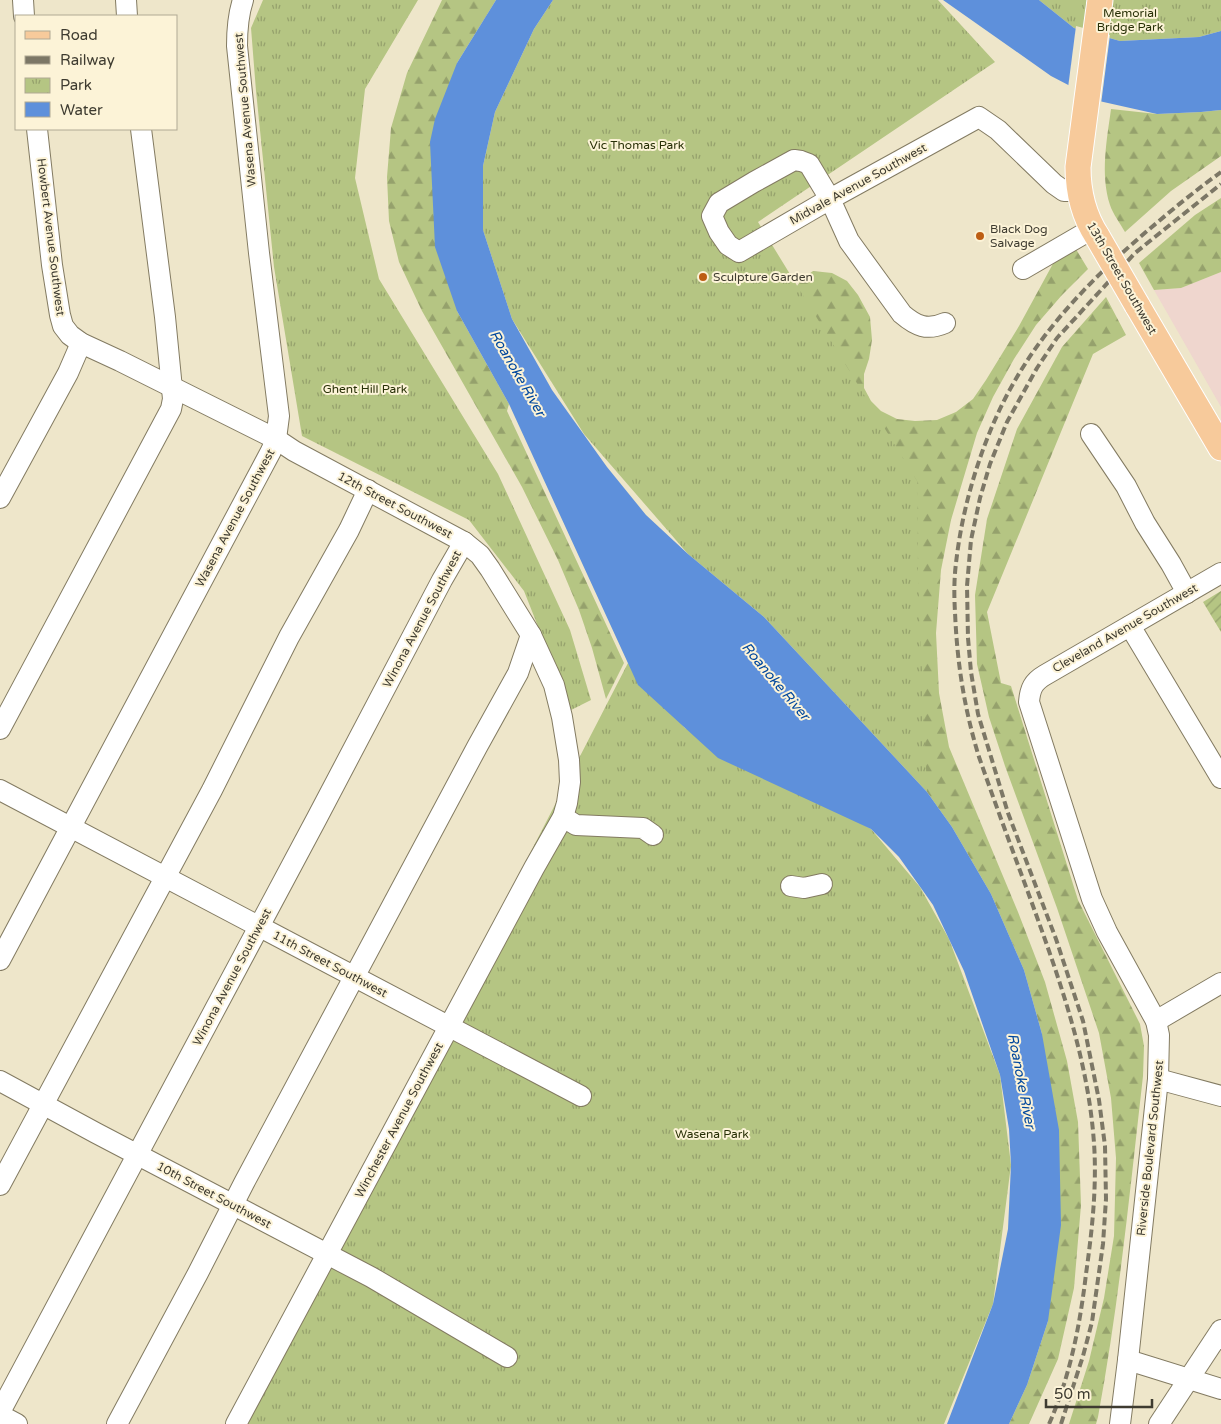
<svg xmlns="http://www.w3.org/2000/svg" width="1221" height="1424" font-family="'Varela Round',sans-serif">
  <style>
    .commercial { fill: #efd6ce }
    .forest { fill: url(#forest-firs) }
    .park { fill: url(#park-tufts) }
    .garden { fill: url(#garden-furrows) }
    .water { fill: #5e90db }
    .pier { fill: #eee6ca }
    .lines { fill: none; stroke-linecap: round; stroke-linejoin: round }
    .minor-casing { stroke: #837b62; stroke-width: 22 }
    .major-casing { stroke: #fff; stroke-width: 27 }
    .minor { stroke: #fff; stroke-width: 20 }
    .major { stroke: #f7ca9b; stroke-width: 25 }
    .rail { stroke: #7c7766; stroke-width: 4; stroke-dasharray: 8 4; stroke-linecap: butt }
    .major-bridge-casing { stroke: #fff; stroke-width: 27; stroke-linecap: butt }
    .major-bridge { stroke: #f7ca9b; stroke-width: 25 }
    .poi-dot { fill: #bd5e14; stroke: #fcf3d7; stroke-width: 2 }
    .labels { text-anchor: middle; stroke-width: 4; stroke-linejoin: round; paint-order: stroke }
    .park-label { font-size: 12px; fill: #283007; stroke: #fcf3d7 }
    .street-label { font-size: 12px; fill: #3e3b30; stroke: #fcf3d7 }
    .poi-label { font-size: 12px; fill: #3e3b30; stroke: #fcf3d7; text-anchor: start }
    .water-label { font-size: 14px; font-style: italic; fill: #00479d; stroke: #fcf3d7 }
  </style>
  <defs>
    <pattern id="forest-firs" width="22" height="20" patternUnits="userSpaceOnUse" patternTransform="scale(1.25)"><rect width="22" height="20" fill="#b5c583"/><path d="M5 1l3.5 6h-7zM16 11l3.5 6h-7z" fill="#95a16c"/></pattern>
    <pattern id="park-tufts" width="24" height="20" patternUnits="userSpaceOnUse" patternTransform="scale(1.25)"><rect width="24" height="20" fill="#b5c583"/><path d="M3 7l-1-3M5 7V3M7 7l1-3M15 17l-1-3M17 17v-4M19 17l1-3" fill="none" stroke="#95a16c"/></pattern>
    <pattern id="garden-furrows" width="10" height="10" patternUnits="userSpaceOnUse" patternTransform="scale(1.25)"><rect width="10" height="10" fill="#b5c583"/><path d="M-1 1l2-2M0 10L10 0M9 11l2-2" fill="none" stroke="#95a16c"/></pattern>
  </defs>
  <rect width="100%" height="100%" fill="#eee6ca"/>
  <path class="commercial" d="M1221,272V407L1154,290L1181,288Z"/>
  <g class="forest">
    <path d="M442,0H496L457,63V311L509,404L507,411L624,663L606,699L592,648L579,610L558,560L522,487L422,311L399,262L389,221L387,177L391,128L407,73Z"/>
    <path d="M1111,109L1157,114L1201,112L1221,110V156L1171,191L1125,232C1120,223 1113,214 1110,205C1100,174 1107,139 1111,109Z"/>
    <path d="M1221,198V272L1181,288L1154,290L1139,263L1195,215Z"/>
    <path d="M1074,246L1088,269L1062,295L1036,325L1014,359L993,397L977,433L951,520L941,570L936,633L939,693L949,747L1018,912L1045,982L1067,1061L1078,1122L1081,1205L1074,1288L1058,1359L1029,1424H1009L1027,1385L1048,1321L1042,1034L1024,970L991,894L952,827L927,792L901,741L794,290L802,279L813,271L832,273L847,281L858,295L870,317L872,340L869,359L864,374V388L871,401L881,411L897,419L915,421L937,420L956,412L973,399L986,380L1019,326L1055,260Z"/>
    <path d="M1106,297L1126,335L1093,354L987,612L1001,683L1011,686L1078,900L1140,1024L1144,1046L1143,1076C1130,1190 1119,1304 1098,1417L1096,1424H1069L1089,1361L1104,1298L1114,1236L1116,1158L1111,1098L1099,1033L1057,908L1005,766L989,717L977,664L975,595L987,519L1017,429L1062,347Z"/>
  </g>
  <g class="park">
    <path d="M263,0H418L365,89L355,178L379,279L498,474L570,630L591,700L571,710L524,591L469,520L302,436L274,267L256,91L251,28Z"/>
    <path d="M553,0H938L995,62L758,222L917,481L918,574L927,792L764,617L688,554L584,434L512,319L483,230V166L495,112L534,29Z"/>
    <path d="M1039,0H1221V31L1199,37L1120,41L1074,28Z"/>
    <path d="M628,663L685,728L871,829L920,887L949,939L1000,1075L1011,1165L993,1304L944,1424H236Z"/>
  </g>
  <path class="garden" d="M1221,591V632L1203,602Z"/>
  <g class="water">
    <path d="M496,0H553L534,29L495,112L483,166V230L512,319L552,390L607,467L646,515L688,554L764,617L927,792L952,827L991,894L1024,970L1042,1034L1059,1130L1061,1225L1048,1321L1027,1385L1009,1424H947L993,1304L1008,1229L1011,1165L1009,1129L1000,1075L964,971L933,905L899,857L871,829L718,758L638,685L509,404L457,311L435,247L430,142L435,119L457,63Z"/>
    <path d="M943,0H1039L1074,28L1120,41L1199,37L1221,31V110L1201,112L1157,114L1099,101L1051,76Z"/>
  </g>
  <path class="pier" d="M1076,26L1110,35L1101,104L1068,88Z"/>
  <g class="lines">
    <defs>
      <g id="minor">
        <path d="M23,0L24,16"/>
        <path d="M126,0L127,16"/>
        <path d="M37,129L52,265L60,315L63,326L70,335L81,343L120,361L276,439L294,451L464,542L480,555L490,569L531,635L554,685L562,717L569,760L570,782L567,803L563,817L534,868L236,1424"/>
        <path d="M1023,269L1092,229"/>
        <path d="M945,323C927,331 916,326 902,314L849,241L830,199L809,164L801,161L794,160L754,182L719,203L712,216L719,232L728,245L739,252L830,199L979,117L998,130L1054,184L1064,191H1080"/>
        <path d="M1091,434L1126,486L1145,523L1171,564L1187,593"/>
        <path d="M0,498L68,373L81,343"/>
        <path d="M1130,626L1221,778"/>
        <path d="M0,729L171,409L173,399L165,317L141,129"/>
        <path d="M0,790L581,1096"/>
        <path d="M563,817L576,825L643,828L653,835"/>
        <path d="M791,886L804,888L822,884"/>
        <path d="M0,960L271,451L276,439L279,416L259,253L237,46C237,30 238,15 243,0"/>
        <path d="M1156,1021L1221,983"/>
        <path d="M1158,1079L1221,1096"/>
        <path d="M0,1081L96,1133L371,1277L507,1357"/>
        <path d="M0,1185L212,790L289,637L349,530L368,490"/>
        <path d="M1128,1360L1221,1389"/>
        <path d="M0,1412L317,818L442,580L464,542"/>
        <path d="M0,1415L17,1424"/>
        <path d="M117,1424L198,1273L244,1183L477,747L518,673L531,635"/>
        <path d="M1120,1424L1128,1360L1158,1079L1159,1035L1156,1021L1107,932L1092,899L1029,702C1030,689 1033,682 1045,675L1221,573"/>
        <path d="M1159,1424L1221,1330"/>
      </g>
      <g id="major">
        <path d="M1097,236C1084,216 1078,191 1078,167L1100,0"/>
        <path d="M1137,305L1221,448"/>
      </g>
    </defs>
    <use href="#minor" class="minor-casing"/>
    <use href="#major" class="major-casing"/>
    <use href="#minor" class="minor"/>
    <use href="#major" class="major"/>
    <g class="rail">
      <path d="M1049,1424C1070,1377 1080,1325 1086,1274C1092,1231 1097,1187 1094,1143C1088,1057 1058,975 1029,895C1012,849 995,803 979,757C964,708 957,662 955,612C954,596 954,579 956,563C963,500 985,431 1017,377C1053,316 1105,266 1159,221C1179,204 1199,188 1221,172"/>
      <path d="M1061,1424L1083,1356L1092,1322L1103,1244L1106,1199L1105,1146L1099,1100L1083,1021L1056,939L1008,813L978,714L971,672L968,638L967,586L971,540L980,498L990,464L1007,422L1037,368L1057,338L1135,253L1221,184"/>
    </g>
    <defs>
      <path id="major-bridge" d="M1097,236L1137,305"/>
    </defs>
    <use href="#major-bridge" class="major-bridge-casing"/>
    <use href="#major-bridge" class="major-bridge"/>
  </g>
  <g class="poi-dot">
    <circle cx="980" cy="236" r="5"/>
    <circle cx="703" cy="277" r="5"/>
  </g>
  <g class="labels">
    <g class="park-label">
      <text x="1130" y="17">Memorial<tspan x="1130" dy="14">Bridge Park</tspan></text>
      <text x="637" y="149">Vic Thomas Park</text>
      <text x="365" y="393">Ghent Hill Park</text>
      <text x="712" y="1138">Wasena Park</text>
    </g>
    <g class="street-label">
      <text transform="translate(245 110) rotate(-95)" y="4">Wasena Avenue Southwest</text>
      <text transform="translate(858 184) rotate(-29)" y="4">Midvale Avenue Southwest</text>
      <text transform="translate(51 237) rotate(83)" y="4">Howbert Avenue Southwest</text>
      <text transform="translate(1122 278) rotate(60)" y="4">13th Street Southwest</text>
      <text transform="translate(395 505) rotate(28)" y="4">12th Street Southwest</text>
      <text transform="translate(235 518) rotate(-62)" y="4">Wasena Avenue Southwest</text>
      <text transform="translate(422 619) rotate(-62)" y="4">Winona Avenue Southwest</text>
      <text transform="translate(1125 628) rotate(-30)" y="4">Cleveland Avenue Southwest</text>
      <text transform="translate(330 964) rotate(28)" y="4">11th Street Southwest</text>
      <text transform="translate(232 977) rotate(-62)" y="4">Winona Avenue Southwest</text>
      <text transform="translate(399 1120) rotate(-62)" y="4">Winchester Avenue Southwest</text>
      <text transform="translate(1150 1148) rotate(-84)" y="4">Riverside Boulevard Southwest</text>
      <text transform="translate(214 1195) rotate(28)" y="4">10th Street Southwest</text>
    </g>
    <g class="poi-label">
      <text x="990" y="233">Black Dog<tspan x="990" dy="14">Salvage</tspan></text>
      <text x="713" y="281">Sculpture Garden</text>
    </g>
    <g class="water-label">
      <text transform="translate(518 373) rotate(60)" y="5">Roanoke River</text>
      <text transform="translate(776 681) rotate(50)" y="5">Roanoke River</text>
      <text transform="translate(1022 1081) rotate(79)" y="5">Roanoke River</text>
    </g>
  </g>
  <rect x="15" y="15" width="162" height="115" fill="#fcf3d7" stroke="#b0a994"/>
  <rect x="25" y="31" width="25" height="8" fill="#f7ca9b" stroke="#b0a994"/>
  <text x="60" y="40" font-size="15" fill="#3e3b30">Road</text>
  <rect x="25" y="56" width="25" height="8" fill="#7c7766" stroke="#b0a994"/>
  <text x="60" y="65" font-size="15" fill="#3e3b30">Railway</text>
  <rect x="25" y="78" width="25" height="15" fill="url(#park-tufts)" stroke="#b0a994"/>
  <text x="60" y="90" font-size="15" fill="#3e3b30">Park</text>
  <rect x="25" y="102" width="25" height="15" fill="#5e90db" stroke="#b0a994"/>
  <text x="60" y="115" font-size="15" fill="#3e3b30">Water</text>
  <path d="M1046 1399v8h106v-8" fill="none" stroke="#3e3b30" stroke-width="2.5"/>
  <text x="1054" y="1399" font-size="15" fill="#3e3b30" stroke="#fcf3d7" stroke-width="4" paint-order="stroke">50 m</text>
</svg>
